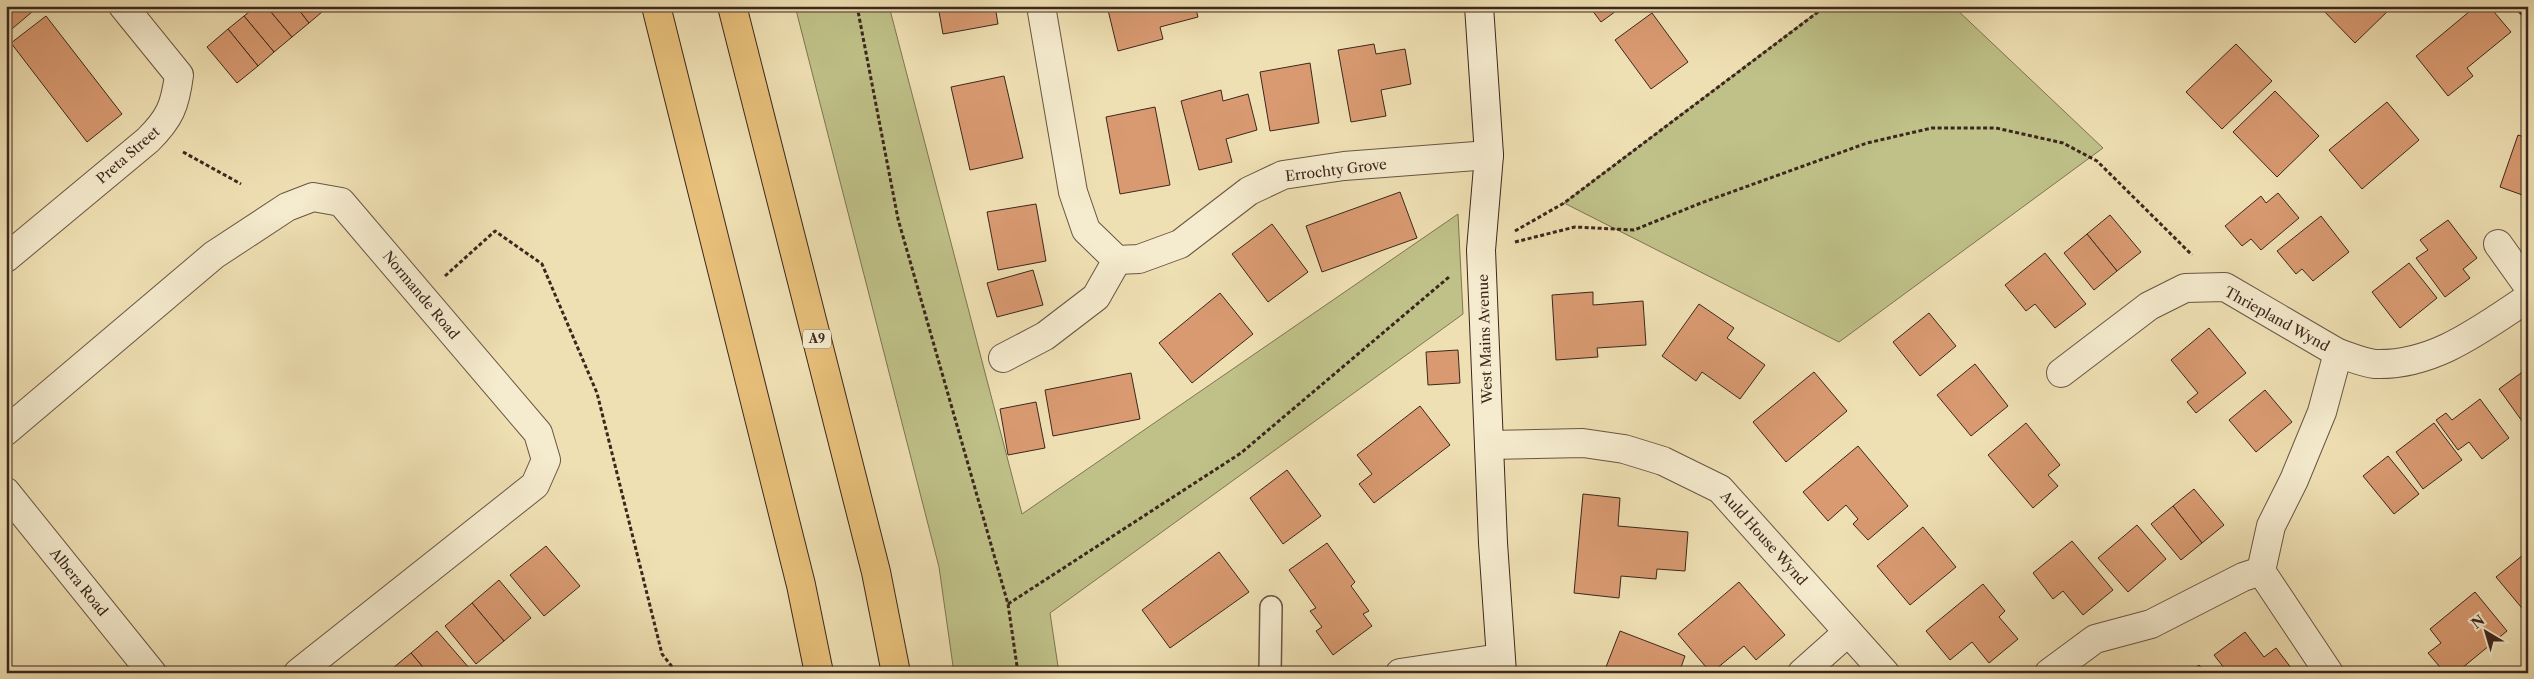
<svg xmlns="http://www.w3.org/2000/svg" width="2534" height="679" font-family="'Libre Caslon Text',serif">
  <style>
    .green { fill: #bfc188; stroke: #7e7453 }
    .building { fill: #d99a71; stroke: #3c271e }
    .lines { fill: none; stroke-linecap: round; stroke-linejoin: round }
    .lane-casing { stroke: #695543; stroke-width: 24 }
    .street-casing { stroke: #695543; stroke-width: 30 }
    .secondary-casing { stroke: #3c271e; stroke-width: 30 }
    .highway-casing { stroke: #3c271e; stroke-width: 30 }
    .path { stroke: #3c271e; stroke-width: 3; stroke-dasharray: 4 2.5; stroke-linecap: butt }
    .lane { stroke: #f5ebce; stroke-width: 21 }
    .street { stroke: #f5ebce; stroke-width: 28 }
    .secondary { stroke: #f5ebce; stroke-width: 28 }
    .highway { stroke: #e8c07a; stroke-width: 28 }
    .labels { text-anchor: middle; stroke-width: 4; stroke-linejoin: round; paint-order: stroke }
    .shield { fill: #f5ebce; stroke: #746253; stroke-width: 1 }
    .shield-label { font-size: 12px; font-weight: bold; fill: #3c271e }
    .street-label { font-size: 14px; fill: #3c271e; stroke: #f5ebce }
  </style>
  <rect width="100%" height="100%" fill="#efe0b3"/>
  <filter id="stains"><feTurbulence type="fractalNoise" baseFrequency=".004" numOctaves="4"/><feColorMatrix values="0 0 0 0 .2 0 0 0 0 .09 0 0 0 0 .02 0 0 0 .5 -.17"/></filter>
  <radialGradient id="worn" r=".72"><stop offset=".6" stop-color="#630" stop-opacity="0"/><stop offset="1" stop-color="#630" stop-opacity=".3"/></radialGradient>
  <g class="green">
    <path d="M795,6H889L1022,514L1458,214L1463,314L1050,613L1059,673H954L939,567Z"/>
    <path d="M1825,6H1953L2103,148L1839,342L1564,203Z"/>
  </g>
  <g class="building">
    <path d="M6,6H39L6,34Z"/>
    <path d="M256,6H266L292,37L274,52L244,16Z"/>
    <path d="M266,6H296L309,23L292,37Z"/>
    <path d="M296,6H329L309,23Z"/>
    <path d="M938,6H995L998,24L943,34Z"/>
    <path d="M1107,6H1195L1198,17L1160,27L1163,39L1118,51Z"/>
    <path d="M1589,6H1623L1601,22Z"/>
    <path d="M2319,6H2393L2355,43Z"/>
    <path d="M2476,6H2489L2511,32L2467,68L2473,76L2448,96L2416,56Z"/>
    <path d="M1652,13L1688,62L1651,89L1615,40Z"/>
    <path d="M46,16L122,114L87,142L11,43Z"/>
    <path d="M244,16L274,52L258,66L228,29Z"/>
    <path d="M228,29L258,66L237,83L207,47Z"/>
    <path d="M1374,44L1376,54L1405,49L1411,84L1381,90L1386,116L1351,122L1338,50Z"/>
    <path d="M2236,44L2272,81L2222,129L2186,92Z"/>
    <path d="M1310,63L1319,123L1270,131L1260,72Z"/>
    <path d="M1004,76L1023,158L970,170L951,87Z"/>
    <path d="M1221,90L1223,101L1248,94L1257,130L1226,139L1232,162L1199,170L1181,101Z"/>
    <path d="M2275,91L2319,136L2277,177L2233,132Z"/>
    <path d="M2387,102L2419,140L2362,189L2329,150Z"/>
    <path d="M1155,107L1170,185L1120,194L1106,117Z"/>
    <path d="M2518,135L2528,138V197L2500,187Z"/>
    <path d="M1400,192L1417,238L1322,272L1306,226Z"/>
    <path d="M2278,193L2299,218L2261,250L2251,239L2242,246L2225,226L2261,196L2266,203Z"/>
    <path d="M1036,204L1046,261L998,270L987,212Z"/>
    <path d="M2110,215L2141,252L2117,271L2087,234Z"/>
    <path d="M2321,216L2349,252L2313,281L2302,269L2296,274L2277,251Z"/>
    <path d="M2448,220L2477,258L2463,269L2470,278L2445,297L2416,258L2428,250L2420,240Z"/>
    <path d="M1272,224L1308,272L1268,302L1232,254Z"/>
    <path d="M2087,234L2117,271L2094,290L2064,253Z"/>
    <path d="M2045,253L2086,304L2055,328L2035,304L2026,311L2005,285Z"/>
    <path d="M2409,263L2437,298L2400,328L2372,292Z"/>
    <path d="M1033,270L1043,305L997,317L987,283Z"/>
    <path d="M1593,292V305L1643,301L1646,345L1597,348L1598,357L1556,360L1552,295Z"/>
    <path d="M1220,293L1253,334L1192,383L1159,343Z"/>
    <path d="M1699,304L1734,328L1727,338L1765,365L1740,399L1702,372L1696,381L1662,356Z"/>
    <path d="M1929,313L1956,346L1920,376L1893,342Z"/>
    <path d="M2209,328L2246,373L2196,413L2187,402L2198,393L2171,360Z"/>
    <path d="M1458,350L1460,383L1428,385L1426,352Z"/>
    <path d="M1975,364L2008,406L1971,436L1937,395Z"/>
    <path d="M2528,368V428H2527L2499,389Z"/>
    <path d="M1814,372L1847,411L1786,462L1753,422Z"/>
    <path d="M1131,373L1140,419L1053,436L1045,390Z"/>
    <path d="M2265,390L2292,422L2256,452L2229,420Z"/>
    <path d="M2480,399L2509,438L2482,459L2469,442L2458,450L2436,420L2446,413L2452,420Z"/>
    <path d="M1036,402L1045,448L1008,455L1000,409Z"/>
    <path d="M1420,406L1450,445L1374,503L1359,484L1372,474L1357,455Z"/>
    <path d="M2026,423L2060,465L2048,475L2058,486L2033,508L1988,455Z"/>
    <path d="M2434,423L2462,460L2423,489L2396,452Z"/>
    <path d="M1858,446L1908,506L1868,540L1853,524L1858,519L1846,505L1828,521L1803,492Z"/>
    <path d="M2388,456L2419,494L2394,514L2363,476Z"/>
    <path d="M1287,470L1321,516L1283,544L1250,498Z"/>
    <path d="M2194,489L2224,525L2202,543L2173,506Z"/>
    <path d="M1583,494L1620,498L1618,526L1688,532L1685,571L1657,569L1656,579L1621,576L1619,598L1574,593Z"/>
    <path d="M2173,506L2202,543L2181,560L2151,524Z"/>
    <path d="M2137,525L2166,559L2128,592L2098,558Z"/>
    <path d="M1923,527L1956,567L1910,605L1877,566Z"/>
    <path d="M2072,541L2113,590L2083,615L2063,591L2053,599L2033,573Z"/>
    <path d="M1327,543L1355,582L1351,586L1369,611L1363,614L1372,626L1333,655L1316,631L1322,627L1310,611L1316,608L1289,570Z"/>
    <path d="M546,546L580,586L544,616L510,575Z"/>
    <path d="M2528,551V611L2526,613L2496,577Z"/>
    <path d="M1219,552L1249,592L1170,648L1142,610Z"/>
    <path d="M499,580L531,618L504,641L472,603Z"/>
    <path d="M1739,582L1785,635L1756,660L1744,646L1711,673L1678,634Z"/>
    <path d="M1983,584L2005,611L1999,617L2018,639L1989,663L1972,642L1950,660L1926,631Z"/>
    <path d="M2475,592L2507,631L2456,673H2445L2428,653L2441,643L2430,629Z"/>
    <path d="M472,603L504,641L476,664L445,626Z"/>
    <path d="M437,631L470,669L465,673H428L411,653Z"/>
    <path d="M1620,631L1685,656L1679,673H1621L1606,667Z"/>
    <path d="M2245,632L2264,657L2276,648L2295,673H2228L2214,655Z"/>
    <path d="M411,653L428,673H387Z"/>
    <path d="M2199,665L2206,673H2189Z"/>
  </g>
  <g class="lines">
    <defs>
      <path id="lane" d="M1270,673L1271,607"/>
      <g id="street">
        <path d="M1041,6L1073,192L1086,230L1117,260L1139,259L1180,244L1249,191L1283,175L1344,166L1489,155"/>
        <path d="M2498,244L2528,286"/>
        <path d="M6,258L148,140C170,118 175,106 179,75L123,6"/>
        <path d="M1003,358L1045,336L1096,297L1117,260"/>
        <path d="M2061,373L2149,306L2185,288L2225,287L2338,353"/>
        <path d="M6,431L214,255L287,207L313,197L341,202L538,433L546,460L535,485L298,673"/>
        <path d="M1489,445L1583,443L1624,449L1663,461L1720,489L1885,673"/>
        <path d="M6,492L152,673"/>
        <path d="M2261,571L2329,673"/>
        <path d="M1400,673L1500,658"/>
        <path d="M1802,673L1848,632"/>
        <path d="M2049,673L2095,639L2151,624L2243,577L2261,571L2271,526L2294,480L2322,412L2338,353C2350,357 2364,363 2375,364C2434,366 2481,329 2528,298"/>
      </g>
      <path id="secondary" d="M1479,6L1489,155L1481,250L1493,543L1502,673"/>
      <g id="highway">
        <path d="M656,6L801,585L819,673"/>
        <path d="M732,6L876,572L896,673"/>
      </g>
    </defs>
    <use href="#lane" class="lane-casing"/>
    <use href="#street" class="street-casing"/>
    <use href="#secondary" class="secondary-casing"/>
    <use href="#highway" class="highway-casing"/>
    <g class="path">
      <path d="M857,6L898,219L1008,604L1018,673"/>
      <path d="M2515,6L2528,22"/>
      <path d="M183,152L241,184"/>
      <path d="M1515,231L1564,203L1826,6"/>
      <path d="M1515,242L1575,227L1634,230L1701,203L1867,143L1932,128H1996L2063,143L2097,161L2192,255"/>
      <path d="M445,276L495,231L542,264L597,393L662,654L677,673"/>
      <path d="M1008,604L1241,453L1449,277"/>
    </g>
    <use href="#lane" class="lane"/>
    <use href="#street" class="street"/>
    <use href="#secondary" class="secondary"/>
    <use href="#highway" class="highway"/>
  </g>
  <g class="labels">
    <rect class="shield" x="803" y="329.5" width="28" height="19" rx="4"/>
    <g class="shield-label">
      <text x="817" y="343">A9</text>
    </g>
    <g class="street-label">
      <text transform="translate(128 155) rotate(-41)" y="5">Preta Street</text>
      <text transform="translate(1336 170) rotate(-7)" y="5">Errochty Grove</text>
      <text transform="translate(421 295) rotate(50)" y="5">Normande Road</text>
      <text transform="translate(2277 319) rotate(29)" y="5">Thriepland Wynd</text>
      <text transform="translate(1485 339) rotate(-92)" y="5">West Mains Avenue</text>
      <text transform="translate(1764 538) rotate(48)" y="5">Auld House Wynd</text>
      <text transform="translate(79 582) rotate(51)" y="5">Albera Road</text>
    </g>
  </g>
  <rect width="2534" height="679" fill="none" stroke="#efe0b3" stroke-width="25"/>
  <rect x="8" y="8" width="2519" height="664" fill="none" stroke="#3c271e" stroke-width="2.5"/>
  <rect x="12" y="12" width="2509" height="654" fill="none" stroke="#3c271e"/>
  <g transform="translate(2486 632) rotate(322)" stroke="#f5ebce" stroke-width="4" paint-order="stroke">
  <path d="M0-4L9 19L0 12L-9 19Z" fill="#3c271e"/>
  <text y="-8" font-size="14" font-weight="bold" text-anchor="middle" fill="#3c271e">N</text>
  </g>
  <rect width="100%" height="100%" filter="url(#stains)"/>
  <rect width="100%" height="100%" fill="url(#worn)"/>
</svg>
